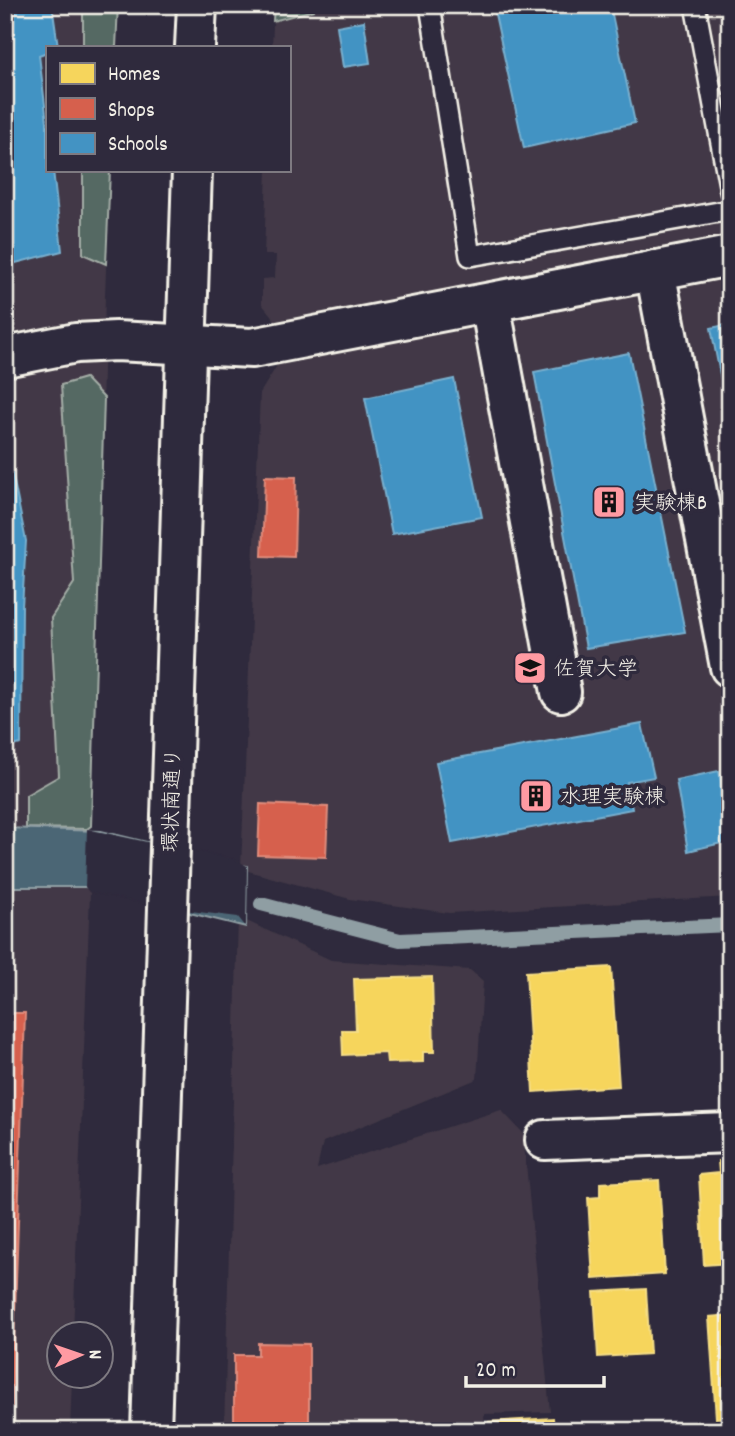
<svg xmlns="http://www.w3.org/2000/svg" width="735" height="1436" font-family="Dekko,'Klee One',sans-serif">
  <style>
    .built { fill: #423946 }
    .green { fill: #546964; stroke: #a4ada6; stroke-width: 2 }
    .water { fill: #4c6675; stroke: #8f9ea3; stroke-width: 2 }
    .pier { fill: #2f2a3d }
    .homes { fill: #f6d55c; stroke: #f5dd86; stroke-width: 2 }
    .shops { fill: #d6604d; stroke: #df8c7c; stroke-width: 2 }
    .schools { fill: #4393c3; stroke: #78afce; stroke-width: 2 }
    .lines { fill: none; stroke-linecap: round; stroke-linejoin: round }
    .stream { stroke: #8f9ea3; stroke-width: 14 }
    .lane-casing { stroke: #f4f1e8; stroke-width: 24 }
    .street-casing { stroke: #f4f1e8; stroke-width: 44 }
    .highway-casing { stroke: #f4f1e8; stroke-width: 44 }
    .lane { stroke: #2f2a3d; stroke-width: 19 }
    .street { stroke: #2f2a3d; stroke-width: 38 }
    .highway { stroke: #2f2a3d; stroke-width: 38 }
    .labels { text-anchor: middle; stroke-width: 7; stroke-linejoin: round; paint-order: stroke }
    .poi-label { font-size: 21px; fill: #f4f1e8; stroke: #2f2a3d; text-anchor: start }
    .street-label { font-size: 21px; fill: #f4f1e8; stroke: #2f2a3d }
  </style>
  <rect width="100%" height="100%" fill="#2f2a3d"/>
  <filter id="ink" filterUnits="userSpaceOnUse"><feTurbulence type="fractalNoise" baseFrequency=".0143" numOctaves="2"/><feDisplacementMap in="SourceGraphic" scale="14" xChannelSelector="R" yChannelSelector="G"/><feConvolveMatrix kernelMatrix="1 2 1 2 8 2 1 2 1" color-interpolation-filters="sRGB"/></filter>
  <g filter="url(#ink)">
    <g class="built">
      <path d="M5,5H118L116,47H47V170H110L105,295L91,826L5,828Z"/>
      <path d="M274,5H730V897L449,913L350,899L241,869L260,393L278,364V324L262,304V279L275,278L276,255H264L267,170H289V47H272Z"/>
      <path d="M5,887H85L90,893L73,1334H60V1376L72,1377L70,1431H5Z"/>
      <path d="M238,917L331,960L470,970L483,981L477,1079L323,1142L317,1169L501,1110L523,1133L550,1412L484,1414L485,1431H224Z"/>
    </g>
    <g class="green">
      <path d="M83,5H118L116,47H83Z"/>
      <path d="M274,5H314V10L273,21Z"/>
      <path d="M83,170H110L106,264L83,254Z"/>
      <path d="M85,378L104,398L91,826L87,829L26,828V795L59,776L51,618L74,583L61,385Z"/>
    </g>
    <path class="water" d="M5,828L101,831L247,866L246,927L85,887H5Z"/>
    <path class="pier" d="M87,829L170,847L207,853L237,860L247,866L246,927L238,917L167,908L89,892L85,887Z"/>
    <g class="homes">
      <path d="M611,967L619,1086L533,1092L526,972Z"/>
      <path d="M432,977L434,1052H423V1062L387,1063L386,1053L343,1055L342,1030H356L354,979Z"/>
      <path d="M730,1160V1263L704,1265L699,1175L719,1173L718,1161Z"/>
      <path d="M659,1180L665,1274L593,1279L588,1198L600,1197V1183Z"/>
      <path d="M646,1289L650,1354L598,1357L594,1292Z"/>
      <path d="M730,1315V1417L716,1418L709,1317Z"/>
      <path d="M553,1418L554,1431H490L489,1422Z"/>
    </g>
    <g class="shops">
      <path d="M265,476L296,477L294,557L262,556Z"/>
      <path d="M260,804L328,807L326,857L258,855Z"/>
      <path d="M5,1013H25L11,1431H5Z"/>
      <path d="M258,1343L309,1344V1431H234V1355H258Z"/>
    </g>
    <g class="schools">
      <path d="M5,5H52L58,46L47,47V52L39,55L47,122V170H53L62,251L12,264L5,261Z"/>
      <path d="M493,5H610L635,123L524,148Z"/>
      <path d="M364,21L370,63L343,67L337,26Z"/>
      <path d="M730,324V426L711,328Z"/>
      <path d="M629,353L685,632L586,648L534,372Z"/>
      <path d="M454,379L482,517L392,534L365,398Z"/>
      <path d="M12,472L26,541L22,607L21,744L5,748V473Z"/>
      <path d="M642,724L654,777L627,782L632,809L452,843L436,762Z"/>
      <path d="M719,771L730,826V841L688,851L676,780Z"/>
    </g>
    <g class="lines">
      <path class="stream" d="M261,904L400,940L730,925"/>
      <defs>
        <g id="lane">
          <path d="M430,5L470,256L730,210"/>
          <path d="M695,5L730,191"/>
        </g>
        <g id="street">
          <path d="M655,270L730,667"/>
          <path d="M490,303L561,692"/>
          <path d="M5,357L76,343L116,341L252,348L730,256"/>
          <path d="M545,1140L730,1133"/>
        </g>
        <g id="highway">
          <path d="M195,47L197,5"/>
          <path d="M151,1431L192,170"/>
        </g>
      </defs>
      <use href="#lane" class="lane-casing"/>
      <use href="#street" class="street-casing"/>
      <use href="#highway" class="highway-casing"/>
      <use href="#lane" class="lane"/>
      <use href="#street" class="street"/>
      <use href="#highway" class="highway"/>
    </g>
  </g>
  <defs>
    <symbol id="building-square" viewBox="-11 -11 22 22"><rect x="-9" y="-9" width="18" height="18" rx="4" fill="#ff9aa2" stroke="#2f2a3d"/><path d="M-4-6H4V6H1V3H-1V6H-4ZM-2.5-4.3h1.7v1.8h-1.7ZM.8-4.3h1.7v1.8H.8ZM-2.5-1h1.7V.8h-1.7ZM.8-1h1.7V.8H.8Z" fill="#111"/></symbol>
    <symbol id="university-square" viewBox="-11 -11 22 22"><rect x="-9" y="-9" width="18" height="18" rx="4" fill="#ff9aa2" stroke="#2f2a3d"/><path d="M0-5L7-2L0 1L-7-2ZM-4 1L0 2.5L4 1V4Q0 6-4 4Z" fill="#111"/></symbol>
  </defs>
  <g fill-rule="evenodd">
    <use href="#building-square" x="590" y="483" width="38" height="38"/>
    <use href="#university-square" x="511" y="649" width="38" height="38"/>
    <use href="#building-square" x="517" y="777" width="38" height="38"/>
  </g>
  <g class="labels">
    <g class="poi-label">
      <text x="634" y="509">実験棟B</text>
      <text x="554" y="675">佐賀大学</text>
      <text x="560" y="803">水理実験棟</text>
    </g>
    <g class="street-label">
      <text transform="translate(171 800) rotate(-88)" y="7">環状南通り</text>
    </g>
  </g>
  <rect width="735" height="1436" fill="none" stroke="#2f2a3d" stroke-width="28"/>
  <rect x="14" y="14" width="707" height="1408" fill="none" stroke="#f4f1e8" stroke-width="2.5" filter="url(#ink)"/>
  <rect x="46" y="46" width="245" height="126" fill="#2f2a3d" stroke="#7e7a81" stroke-width="2"/>
  <rect x="60" y="63" width="35" height="21" fill="#f6d55c" stroke="#7e7a81" stroke-width="2"/>
  <text x="108" y="80" font-size="21" fill="#f4f1e8">Homes</text>
  <rect x="60" y="98" width="35" height="21" fill="#d6604d" stroke="#7e7a81" stroke-width="2"/>
  <text x="108" y="116" font-size="21" fill="#f4f1e8">Shops</text>
  <rect x="60" y="133" width="35" height="21" fill="#4393c3" stroke="#7e7a81" stroke-width="2"/>
  <text x="108" y="150" font-size="21" fill="#f4f1e8">Schools</text>
  <g transform="translate(80 1355) rotate(88)"><circle r="33" fill="#2f2a3d" stroke="#7e7a81" stroke-width="2"/>
  <path d="M0-5L12 26L0 18L-12 26Z" fill="#ff9aa2"/>
  <text y="-10" font-size="19" font-weight="bold" text-anchor="middle" fill="#f4f1e8">N</text>
  </g>
  <path d="M466 1376v10h138v-10" fill="none" stroke="#f4f1e8" stroke-width="3.5"/>
  <text x="476" y="1376" font-size="21" fill="#f4f1e8" stroke="#2f2a3d" stroke-width="5" paint-order="stroke">20 m</text>
</svg>
